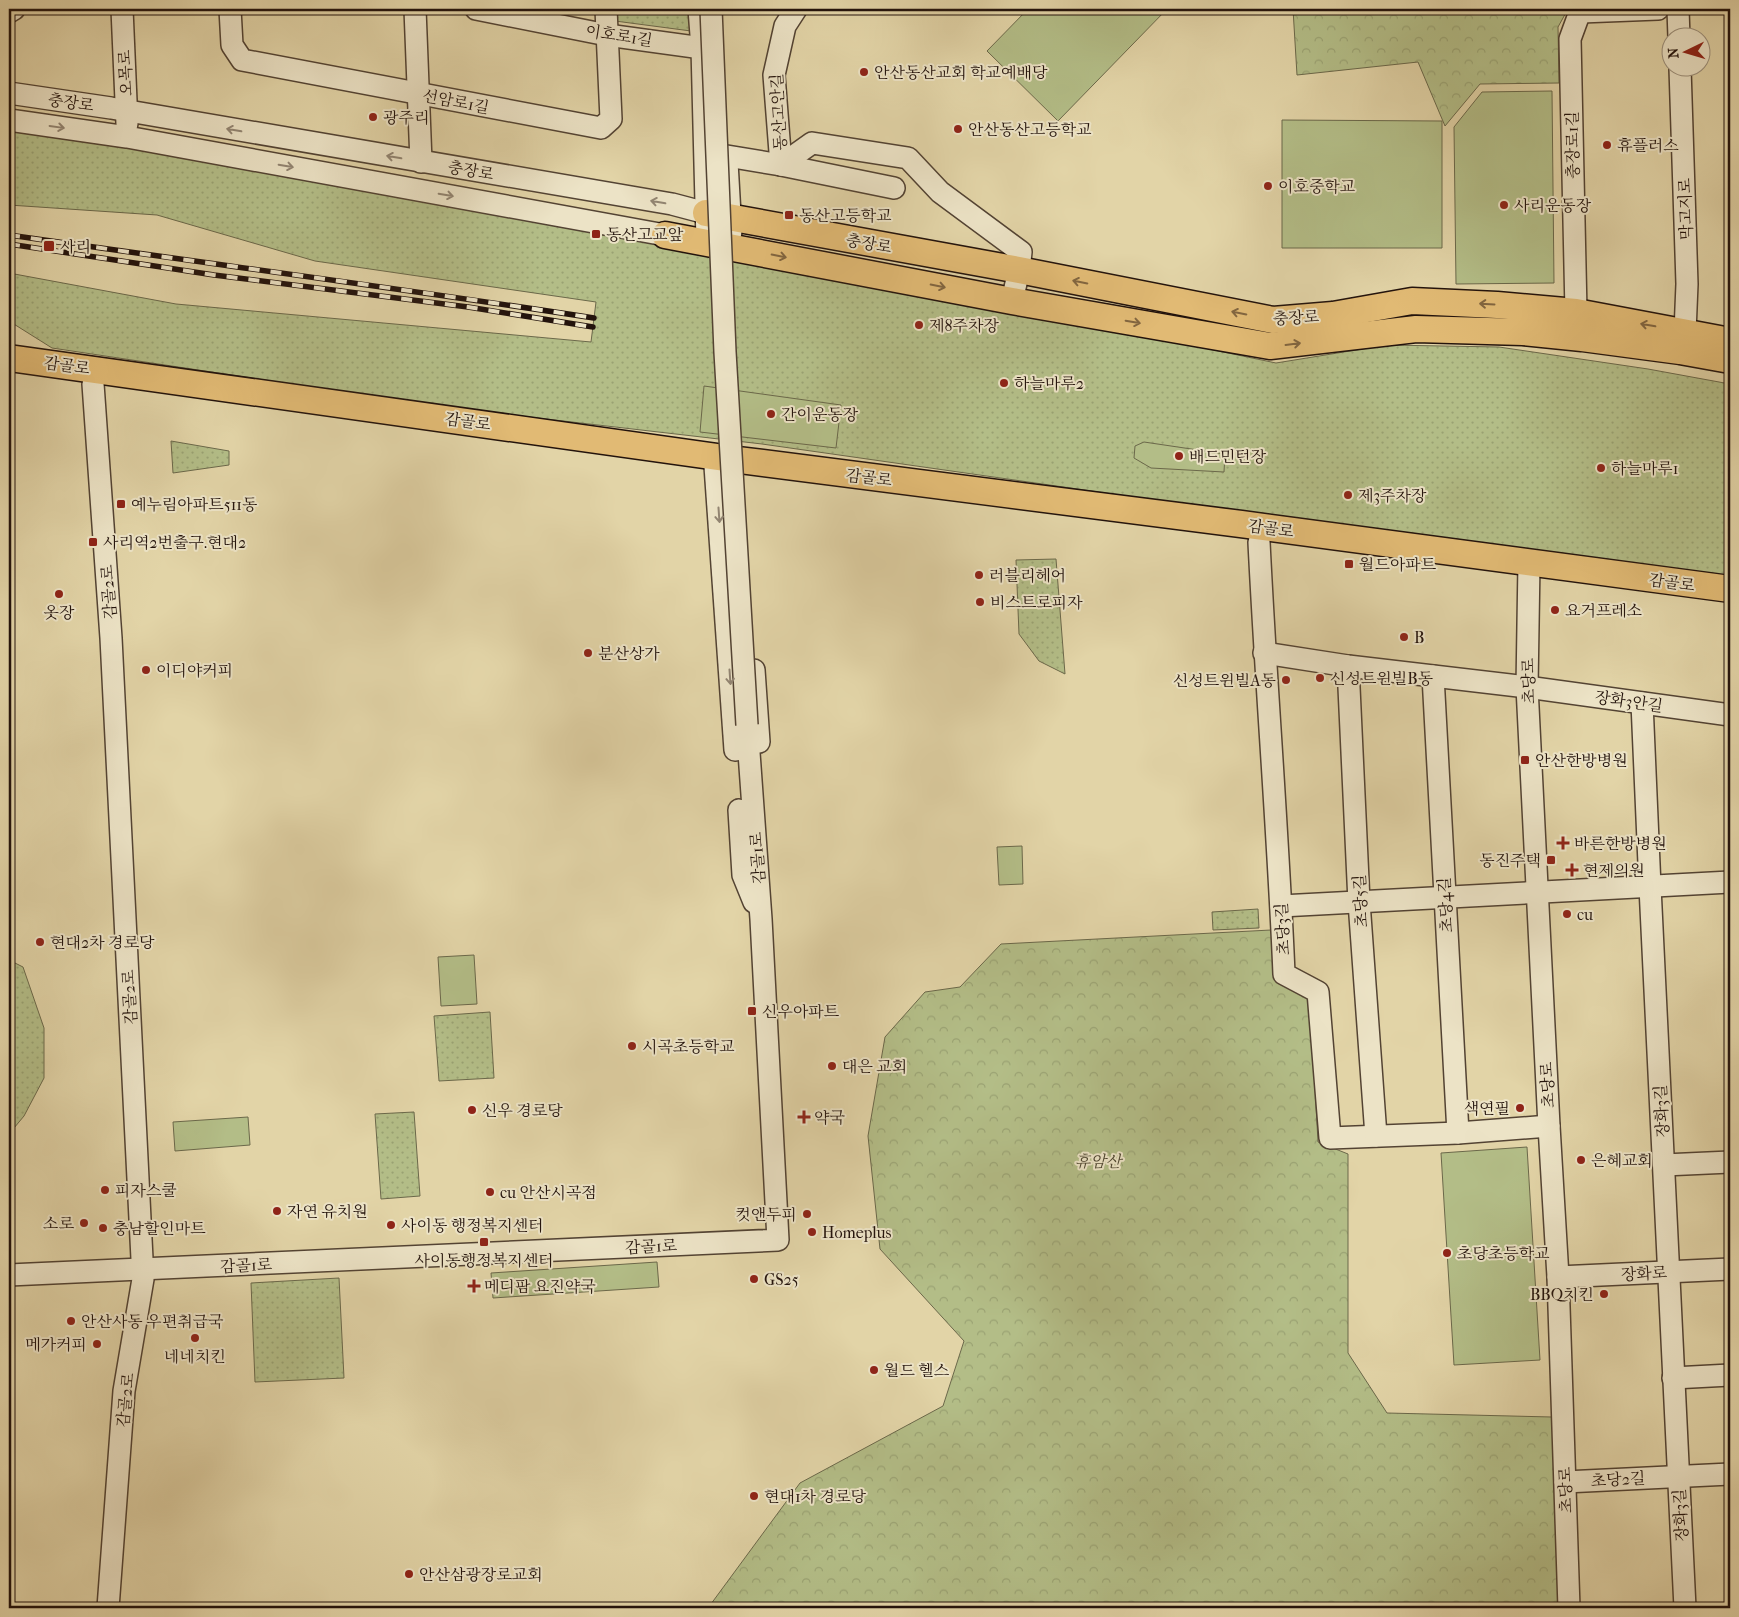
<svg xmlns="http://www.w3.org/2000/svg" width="1739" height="1617" font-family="'IM FELL French Canon','Noto Serif KR',serif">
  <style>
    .forest { fill: url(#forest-crowns); stroke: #6b684a }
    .park { fill: url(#park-dots); stroke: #6b684a }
    .garden { fill: #b3bd87; stroke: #6b684a }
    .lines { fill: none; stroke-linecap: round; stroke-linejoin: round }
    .minor-casing { stroke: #534333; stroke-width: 24 }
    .major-casing { stroke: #23130c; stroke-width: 29 }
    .minor { stroke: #ece3c6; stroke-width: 21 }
    .major { stroke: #e1ba74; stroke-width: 26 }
    .rail-casing { stroke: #23130c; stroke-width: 5.5 }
    .rail { stroke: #ece3c6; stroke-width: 4; stroke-dasharray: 11; stroke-linecap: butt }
    .minor-bridge-casing { stroke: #534333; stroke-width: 24; stroke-linecap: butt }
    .minor-bridge { stroke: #ece3c6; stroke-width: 21 }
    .oneway { stroke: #928572 }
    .oneway2 { stroke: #826640 }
    .poi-dot { fill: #8f2418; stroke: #ece3c6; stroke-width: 2 }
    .labels { text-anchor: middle; stroke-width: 4; stroke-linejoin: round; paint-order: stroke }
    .street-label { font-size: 16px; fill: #23130c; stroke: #ece3c6 }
    .poi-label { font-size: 16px; fill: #23130c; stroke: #ece3c6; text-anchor: start }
    .park-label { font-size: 16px; font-style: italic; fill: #4e4631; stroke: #ece3c6 }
  </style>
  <defs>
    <pattern id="forest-crowns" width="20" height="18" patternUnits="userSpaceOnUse" patternTransform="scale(1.25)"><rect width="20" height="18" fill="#b3bd87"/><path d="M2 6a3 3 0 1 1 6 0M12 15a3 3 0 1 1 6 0" fill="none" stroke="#9aa273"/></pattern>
    <pattern id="park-dots" width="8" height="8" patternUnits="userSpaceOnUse" patternTransform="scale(1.25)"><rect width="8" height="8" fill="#b3bd87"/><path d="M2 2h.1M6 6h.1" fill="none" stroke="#9aa273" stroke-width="1.8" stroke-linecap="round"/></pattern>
  </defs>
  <rect width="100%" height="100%" fill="#e2d4a7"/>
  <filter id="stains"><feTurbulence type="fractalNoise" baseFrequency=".004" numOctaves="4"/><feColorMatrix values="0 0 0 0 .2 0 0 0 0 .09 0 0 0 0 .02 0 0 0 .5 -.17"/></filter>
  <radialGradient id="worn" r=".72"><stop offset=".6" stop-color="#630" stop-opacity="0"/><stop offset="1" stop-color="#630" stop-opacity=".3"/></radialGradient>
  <g class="forest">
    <path d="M1293,9H1568L1558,27L1559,83L1480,84L1445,126L1418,62L1297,75Z"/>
    <path d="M1271,930L1277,977L1310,997L1318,1142L1348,1154V1353L1387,1413L1552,1417L1563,1608H708L800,1483L943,1406L964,1341L880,1249L868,1136L885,1037L925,992L960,987L1001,944Z"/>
  </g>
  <g class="park">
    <path d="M613,9H689L691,31L615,21Z"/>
    <path d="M9,126L151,151L308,181L663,243L1113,329L1276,363L1387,345L1499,347L1648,369L1730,384V580L1386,533L762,444L451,408L52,348L9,321V273L176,304L591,342L596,302L315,261L157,215L9,205Z"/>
    <path d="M171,441L229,451V465L173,473Z"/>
    <path d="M1056,559L1065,674L1039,661L1019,634L1016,560Z"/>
    <path d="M1258,909L1259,928L1213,930L1212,912Z"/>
    <path d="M9,960L23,967L44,1028V1078L24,1116L9,1134Z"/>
    <path d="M490,1012L494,1078L439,1081L434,1016Z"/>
    <path d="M414,1112L420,1196L381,1199L375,1114Z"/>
    <path d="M339,1278L344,1378L255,1382L251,1283Z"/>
  </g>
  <g class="garden">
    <path d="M1028,9H1167L1058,121L987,51Z"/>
    <path d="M1552,91L1554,283L1456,284L1454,127L1482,92Z"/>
    <path d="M1282,120L1442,121V248H1282Z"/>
    <path d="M704,386L841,405L836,448L700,432Z"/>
    <path d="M1144,442L1225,454L1224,472L1151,468L1134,458L1135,446Z"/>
    <path d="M1022,846L1023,884L999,885L997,847Z"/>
    <path d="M474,955L477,1004L441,1006L438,957Z"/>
    <path d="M248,1117L250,1145L175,1151L173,1122Z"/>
    <path d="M1527,1147L1540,1360L1454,1365L1441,1153Z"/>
    <path d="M657,1262L659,1287L493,1298L491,1273Z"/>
  </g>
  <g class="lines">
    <defs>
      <g id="minor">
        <path d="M122,9L127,124"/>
        <path d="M230,9L232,45L242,60L601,128L611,119L606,9"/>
        <path d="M415,9L421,162"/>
        <path d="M476,9L607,35L702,48"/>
        <path d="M699,9L702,48L707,242"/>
        <path d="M1678,9L1679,38"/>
        <path d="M9,12L14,9"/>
        <path d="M1581,12L1658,9"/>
        <path d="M1680,68L1687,284L1685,332L1681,348"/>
        <path d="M9,93L111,108L672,204L706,213"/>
        <path d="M9,120L127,137L665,235"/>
        <path d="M727,156L781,165L894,188"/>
        <path d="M727,162L731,232"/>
        <path d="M781,165L812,143L908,158L940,192L1021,252L1019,270L1012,301"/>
        <path d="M781,165L774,75L785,26L796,9"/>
        <path d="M1576,312L1570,39L1581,9"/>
        <path d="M93,384L111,638L143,1279L124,1391L108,1608"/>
        <path d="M715,466L735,750"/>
        <path d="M1259,542C1266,686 1278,830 1284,974L1318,992L1330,1138L1458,1133L1549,1126"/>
        <path d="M1529,563L1527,687L1549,1126L1558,1277L1569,1608"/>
        <path d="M1264,653L1348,666L1527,687L1730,715"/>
        <path d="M1348,666L1359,902L1376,1136"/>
        <path d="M754,670L759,742"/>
        <path d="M1433,676L1458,1133"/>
        <path d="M1642,703L1650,887L1685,1608"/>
        <path d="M739,810L743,875L754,902"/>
        <path d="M1281,906L1730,882"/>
        <path d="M1664,1165L1730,1162"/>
        <path d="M9,1275L778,1240L761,919L747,725"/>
        <path d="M1558,1277L1730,1269"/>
        <path d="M1673,1378L1730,1375"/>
        <path d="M1565,1482L1730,1474"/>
      </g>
      <g id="major">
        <path d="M706,213L1019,270L1273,320L1333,315L1412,301L1497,305L1576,312L1730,341"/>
        <path d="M665,235L1012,301L1270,346L1416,329L1523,332L1582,338L1680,351L1730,360"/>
        <path d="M9,358L739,460L1241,524L1730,589"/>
      </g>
    </defs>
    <use href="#minor" class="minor-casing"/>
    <use href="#major" class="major-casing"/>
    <use href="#minor" class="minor"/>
    <use href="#major" class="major"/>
    <defs>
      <g id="rail">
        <path d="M9,235C204,263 399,288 594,318"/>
        <path d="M9,244L214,275L468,307L593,327"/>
      </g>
    </defs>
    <use href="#rail" class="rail-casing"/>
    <use href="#rail" class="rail"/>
    <defs>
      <path id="minor-bridge" d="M711,9L725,352L747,725"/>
    </defs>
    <use href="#minor-bridge" class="minor-bridge-casing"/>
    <use href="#minor-bridge" class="minor-bridge"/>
  </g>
  <defs><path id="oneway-shaft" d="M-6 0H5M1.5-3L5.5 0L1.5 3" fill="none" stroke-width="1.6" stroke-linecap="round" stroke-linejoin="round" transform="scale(1.25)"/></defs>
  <g class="oneway">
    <use href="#oneway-shaft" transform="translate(57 127) rotate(8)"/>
    <use href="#oneway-shaft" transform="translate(234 130) rotate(-170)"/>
    <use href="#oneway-shaft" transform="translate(394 157) rotate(-170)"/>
    <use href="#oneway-shaft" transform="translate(286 166) rotate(10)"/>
    <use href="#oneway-shaft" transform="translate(446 195) rotate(10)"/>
    <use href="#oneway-shaft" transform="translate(658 202) rotate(-170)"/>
    <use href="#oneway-shaft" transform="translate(719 515) rotate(86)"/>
    <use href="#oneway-shaft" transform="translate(730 677) rotate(86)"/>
  </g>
  <g class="oneway2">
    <use href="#oneway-shaft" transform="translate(779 256) rotate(11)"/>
    <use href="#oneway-shaft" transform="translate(1080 282) rotate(-169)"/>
    <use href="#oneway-shaft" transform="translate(938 286) rotate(11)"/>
    <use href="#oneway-shaft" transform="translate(1487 304) rotate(-177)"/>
    <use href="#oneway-shaft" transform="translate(1239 313) rotate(-169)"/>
    <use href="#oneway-shaft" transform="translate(1133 322) rotate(10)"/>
    <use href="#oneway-shaft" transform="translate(1648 325) rotate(-170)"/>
    <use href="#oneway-shaft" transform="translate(1293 344) rotate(-7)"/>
  </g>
  <g class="poi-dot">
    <circle cx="864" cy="72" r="5"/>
    <circle cx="373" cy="117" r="5"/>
    <circle cx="958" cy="129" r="5"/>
    <circle cx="1607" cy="145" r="5"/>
    <circle cx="1268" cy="186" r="5"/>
    <circle cx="1504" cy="205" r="5"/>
    <rect x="784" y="210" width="10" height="10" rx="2.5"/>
    <rect x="591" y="229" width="10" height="10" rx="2.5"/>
    <rect x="43" y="240" width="12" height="12" rx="2.5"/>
    <circle cx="919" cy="325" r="5"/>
    <circle cx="1004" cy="383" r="5"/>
    <circle cx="771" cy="414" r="5"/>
    <circle cx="1179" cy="456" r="5"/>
    <circle cx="1601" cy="468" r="5"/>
    <circle cx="1348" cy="495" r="5"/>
    <rect x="116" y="499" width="10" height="10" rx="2.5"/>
    <rect x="88" y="537" width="10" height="10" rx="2.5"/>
    <rect x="1344" y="559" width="10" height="10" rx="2.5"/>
    <circle cx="979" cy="575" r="5"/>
    <circle cx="59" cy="594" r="5"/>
    <circle cx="980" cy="602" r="5"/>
    <circle cx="1555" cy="610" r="5"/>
    <circle cx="1404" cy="637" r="5"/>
    <circle cx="588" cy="653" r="5"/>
    <circle cx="146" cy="670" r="5"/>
    <circle cx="1320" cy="678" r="5"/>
    <circle cx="1286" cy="680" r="5"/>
    <rect x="1520" y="755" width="10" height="10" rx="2.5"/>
    <path d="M1560.5 835.5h5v5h5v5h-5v5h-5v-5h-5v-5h5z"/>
    <rect x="1546" y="855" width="10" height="10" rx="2.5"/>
    <path d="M1569.5 862.5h5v5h5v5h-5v5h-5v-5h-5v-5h5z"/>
    <circle cx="1567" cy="914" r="5"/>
    <circle cx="40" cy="942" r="5"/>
    <rect x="747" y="1006" width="10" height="10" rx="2.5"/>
    <circle cx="632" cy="1046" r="5"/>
    <circle cx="832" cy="1066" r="5"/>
    <circle cx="1520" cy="1108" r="5"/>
    <circle cx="472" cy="1110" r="5"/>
    <path d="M801.5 1109.5h5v5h5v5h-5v5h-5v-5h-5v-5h5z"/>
    <circle cx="1581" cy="1160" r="5"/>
    <circle cx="105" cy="1190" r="5"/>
    <circle cx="490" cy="1192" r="5"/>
    <circle cx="277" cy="1211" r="5"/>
    <circle cx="807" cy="1214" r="5"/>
    <circle cx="84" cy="1223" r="5"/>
    <circle cx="391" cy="1225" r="5"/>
    <circle cx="103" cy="1228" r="5"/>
    <circle cx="812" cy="1232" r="5"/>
    <rect x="479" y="1237" width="10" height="10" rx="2.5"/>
    <circle cx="1447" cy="1253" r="5"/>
    <circle cx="754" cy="1279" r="5"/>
    <path d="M471.5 1278.5h5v5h5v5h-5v5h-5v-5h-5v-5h5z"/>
    <circle cx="1604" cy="1294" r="5"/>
    <circle cx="71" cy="1321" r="5"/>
    <circle cx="195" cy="1338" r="5"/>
    <circle cx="97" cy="1344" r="5"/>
    <circle cx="874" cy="1370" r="5"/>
    <circle cx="754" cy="1496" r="5"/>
    <circle cx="409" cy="1574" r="5"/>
  </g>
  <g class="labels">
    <g class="street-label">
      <text transform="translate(619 35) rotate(9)" y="6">이호로1길</text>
      <text transform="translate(125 73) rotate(-93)" y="6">오목로</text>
      <text transform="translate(456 101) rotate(11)" y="6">선암로1길</text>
      <text transform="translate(71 102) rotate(8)" y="6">충장로</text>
      <text transform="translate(778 112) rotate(-93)" y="6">동산고안길</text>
      <text transform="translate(1572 145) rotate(-91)" y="6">충장로1길</text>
      <text transform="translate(471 170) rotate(10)" y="6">충장로</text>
      <text transform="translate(1685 209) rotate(-92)" y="6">막고지로</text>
      <text transform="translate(869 243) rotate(10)" y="6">충장로</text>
      <text transform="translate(1296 317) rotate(-3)" y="6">충장로</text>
      <text transform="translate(67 365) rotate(8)" y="6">감골로</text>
      <text transform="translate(468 421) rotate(8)" y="6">감골로</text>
      <text transform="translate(869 477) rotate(7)" y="6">감골로</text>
      <text transform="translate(1271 528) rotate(8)" y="6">감골로</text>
      <text transform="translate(1672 582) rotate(8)" y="6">감골로</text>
      <text transform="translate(108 592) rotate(-94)" y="6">감골2로</text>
      <text transform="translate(1528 681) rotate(-91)" y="6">초당로</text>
      <text transform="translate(1629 701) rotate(8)" y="6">장화3안길</text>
      <text transform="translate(757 858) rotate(-94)" y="6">감골1로</text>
      <text transform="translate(1360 901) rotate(-93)" y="6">초당5길</text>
      <text transform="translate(1445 905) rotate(-93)" y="6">초당4길</text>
      <text transform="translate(1282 929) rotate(-93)" y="6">초당3길</text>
      <text transform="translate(129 997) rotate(-93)" y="6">감골2로</text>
      <text transform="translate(1547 1085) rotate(-93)" y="6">초당로</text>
      <text transform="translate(1661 1111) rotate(-93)" y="6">장화3길</text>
      <text transform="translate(651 1246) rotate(-3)" y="6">감골1로</text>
      <text transform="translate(246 1265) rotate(-3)" y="6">감골1로</text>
      <text transform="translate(1644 1273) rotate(-3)" y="6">장화로</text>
      <text transform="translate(125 1400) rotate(-84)" y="6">감골2로</text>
      <text transform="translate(1618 1479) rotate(-3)" y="6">초당2길</text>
      <text transform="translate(1565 1490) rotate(-92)" y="6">초당로</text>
      <text transform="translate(1680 1515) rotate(-93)" y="6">장화3길</text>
    </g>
    <g class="poi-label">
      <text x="874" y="78">안산동산교회 학교예배당</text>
      <text x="383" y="123">광주리</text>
      <text x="968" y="135">안산동산고등학교</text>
      <text x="1617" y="151">휴플러스</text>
      <text x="1278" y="192">이호중학교</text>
      <text x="1514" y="211">사리운동장</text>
      <text x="799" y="221">동산고등학교</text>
      <text x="606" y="240">동산고교앞</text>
      <text x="60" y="252">사리</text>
      <text x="929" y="331">제8주차장</text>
      <text x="1014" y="389">하늘마루2</text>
      <text x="781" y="420">간이운동장</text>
      <text x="1189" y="462">배드민턴장</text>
      <text x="1611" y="474">하늘마루1</text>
      <text x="1358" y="501">제3주차장</text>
      <text x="131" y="510">예누림아파트511동</text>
      <text x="103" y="548">사리역2번출구.현대2</text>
      <text x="1359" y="570">월드아파트</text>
      <text x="989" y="581">러블리헤어</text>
      <text x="990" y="608">비스트로피자</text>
      <text x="1565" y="616">요거프레소</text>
      <text x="59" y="618" text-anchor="middle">옷장</text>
      <text x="1414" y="643">B</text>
      <text x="598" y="659">분산상가</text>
      <text x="156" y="676">이디야커피</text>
      <text x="1330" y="684">신성트윈빌B동</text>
      <text x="1276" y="686" text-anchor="end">신성트윈빌A동</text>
      <text x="1535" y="766">안산한방병원</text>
      <text x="1574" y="849">바른한방병원</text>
      <text x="1541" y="866" text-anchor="end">동진주택</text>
      <text x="1583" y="876">현제의원</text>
      <text x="1577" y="920">cu</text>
      <text x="50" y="948">현대2차 경로당</text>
      <text x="762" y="1017">신우아파트</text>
      <text x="642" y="1052">시곡초등학교</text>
      <text x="842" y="1072">대은 교회</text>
      <text x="1510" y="1114" text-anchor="end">색연필</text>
      <text x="482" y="1116">신우 경로당</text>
      <text x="814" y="1123">약국</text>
      <text x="1591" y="1166">은혜교회</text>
      <text x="115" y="1196">피자스쿨</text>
      <text x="500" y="1198">cu 안산시곡점</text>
      <text x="287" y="1217">자연 유치원</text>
      <text x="797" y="1220" text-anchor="end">컷앤두피</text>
      <text x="74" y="1229" text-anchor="end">소로</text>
      <text x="401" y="1231">사이동 행정복지센터</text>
      <text x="113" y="1234">충남할인마트</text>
      <text x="822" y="1238">Homeplus</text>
      <text x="1457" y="1259">초당초등학교</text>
      <text x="484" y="1266" text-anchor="middle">사이동행정복지센터</text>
      <text x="764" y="1285">GS25</text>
      <text x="484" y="1292">메디팜 요진약국</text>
      <text x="1594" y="1300" text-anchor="end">BBQ치킨</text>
      <text x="81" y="1327">안산사동 우편취급국</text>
      <text x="87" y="1350" text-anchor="end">메가커피</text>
      <text x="195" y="1362" text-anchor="middle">네네치킨</text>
      <text x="884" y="1376">월드 헬스</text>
      <text x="764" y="1502">현대1차 경로당</text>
      <text x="419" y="1580">안산삼광장로교회</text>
    </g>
    <g class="park-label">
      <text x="1098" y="1167">휴암산</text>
    </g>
  </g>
  <rect width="1739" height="1617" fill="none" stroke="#e2d4a7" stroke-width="30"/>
  <rect x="10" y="10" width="1719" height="1597" fill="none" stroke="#23130c" stroke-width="2.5"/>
  <rect x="15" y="15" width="1709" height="1587" fill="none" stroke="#23130c"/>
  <g transform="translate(1686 52) rotate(265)"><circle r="24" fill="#ece3c6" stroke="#9c907c"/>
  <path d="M0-4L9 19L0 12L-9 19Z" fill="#8f2418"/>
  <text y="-8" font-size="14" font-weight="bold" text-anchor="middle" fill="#23130c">N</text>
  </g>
  <rect width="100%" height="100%" filter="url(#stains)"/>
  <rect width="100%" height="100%" fill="url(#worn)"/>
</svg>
